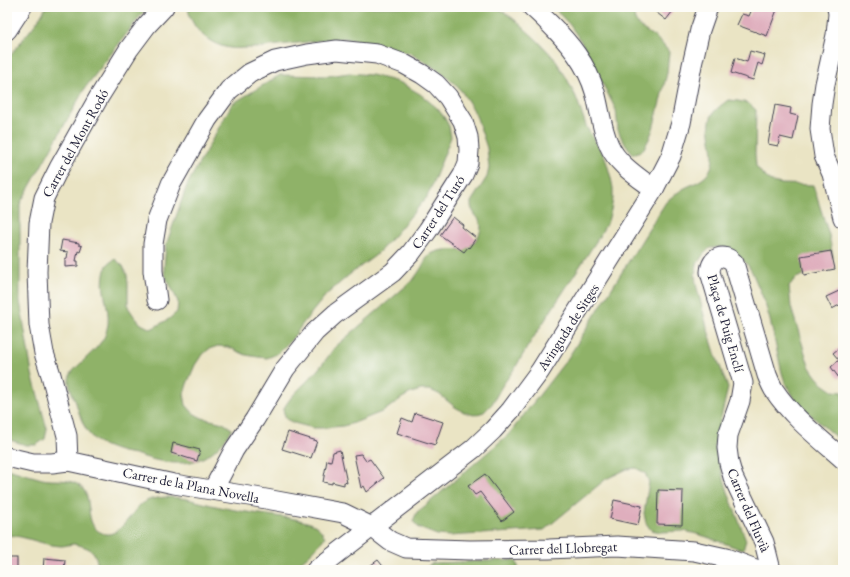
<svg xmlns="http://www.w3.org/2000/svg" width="850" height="577" font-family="'EB Garamond',serif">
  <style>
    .forest { fill: #8fb267; stroke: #586a51 }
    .building { fill: #dfaebd }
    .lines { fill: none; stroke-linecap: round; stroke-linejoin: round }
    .minor-casing { stroke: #403f50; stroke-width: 21 }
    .minor { stroke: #fff; stroke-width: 19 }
    .labels { text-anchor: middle; stroke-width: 3; stroke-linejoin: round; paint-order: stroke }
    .street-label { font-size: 14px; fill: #22223b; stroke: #fdfcf7 }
  </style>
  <rect width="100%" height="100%" fill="#fdfcf7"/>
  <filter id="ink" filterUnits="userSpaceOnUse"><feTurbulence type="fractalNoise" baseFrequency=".025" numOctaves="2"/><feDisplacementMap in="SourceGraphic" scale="8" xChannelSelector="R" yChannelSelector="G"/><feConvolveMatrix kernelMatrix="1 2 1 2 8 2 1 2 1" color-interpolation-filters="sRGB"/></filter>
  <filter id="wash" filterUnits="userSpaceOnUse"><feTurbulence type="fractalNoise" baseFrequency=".012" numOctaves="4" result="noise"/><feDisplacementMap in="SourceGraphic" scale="16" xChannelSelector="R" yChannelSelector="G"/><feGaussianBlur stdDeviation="0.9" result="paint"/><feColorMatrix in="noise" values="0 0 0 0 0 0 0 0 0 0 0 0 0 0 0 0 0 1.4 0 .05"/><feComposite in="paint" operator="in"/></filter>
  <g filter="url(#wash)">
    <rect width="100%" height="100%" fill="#eae4c4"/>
    <g class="forest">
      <path d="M46,7H147L85,88L20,204V301L32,374L47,429L45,439L36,445H26L7,439V61C19,41 36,27 46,7Z"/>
      <path d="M188,7H497L515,20L538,41L554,58L566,77L576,97L587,128L605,157L611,178L613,188V199L611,210L608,221L597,240L528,346L515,368L502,386L492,404L484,412L474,415L464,412L455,407L439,394L430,390H421L411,393L402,398L384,411L354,423L343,426L323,428H313L294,423L286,419L283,410C290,396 299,390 309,379C318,370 327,359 334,348L413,280C415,277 418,273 420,270C424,264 426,256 433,253C449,245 466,257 477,238C479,235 481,231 481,227C480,217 476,218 473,211C471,209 471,205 471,202L487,177L489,168L487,148L477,118L473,109L462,92L455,84L438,70L410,53L344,38L270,46C262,48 257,48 249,48C242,48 236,49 230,48C209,45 190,28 188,7Z"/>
      <path d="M553,7H635C630,25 644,29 656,38C661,42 665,47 669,52L667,73L659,106L653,129L649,139L643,150L633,154L622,139L618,130L616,110L582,43L570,25Z"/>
      <path d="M349,73L371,75L391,80L401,83L420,94L437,108L444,117L449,126L451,137L435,178L427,197L391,239L376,255L349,275L326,295L304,322L292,339L277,354L267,358L258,357L246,355L228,347L218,346L209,349L201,356L195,365L187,384L184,394L186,405L193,413L202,418L223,423L232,429C207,470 176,468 135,454C131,453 127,453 123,452C115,450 101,445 95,440C84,431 80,416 76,403C74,397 68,385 69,380C70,372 76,368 81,363C89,355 103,343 106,333C107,330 107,327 108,324C110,305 99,289 105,270C106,269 107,266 107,265C109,263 112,261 115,259L123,266L127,275L128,285V307L134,316L141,324L151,329L169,319L177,312L178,302L174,293L165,275L164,267L166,245L187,185L232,104L280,75L328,76Z"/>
      <path d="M728,100L738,101L748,103L756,110L755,154L756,166L763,175L772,182L782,184L813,185L829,235L833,257L827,266L796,278L789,286L791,307L809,366L816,376L823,384L833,391L843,392V441L840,440L832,434L801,406L795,399L785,382L782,373L770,320L764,300L752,272L747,264L731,249L721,247L710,248L703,255L697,264L695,274L696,284L707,327L716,356L720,366L728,388L714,447L729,495L746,540L743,550L704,536L693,533L683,531L661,532L651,530L646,523L644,513L649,482L645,473L636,468L627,469L606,479L544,530L449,536L437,535L419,528L413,521L417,512L425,506L509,434L568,358L666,202C671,197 677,193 683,189C693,183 705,181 710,170C719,152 704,133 712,115C715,109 722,105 728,100Z"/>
      <path d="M7,469C19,472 30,476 42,479C55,482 68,477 80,486C95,497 82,525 102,533C118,540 131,513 141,504C144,502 148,500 152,499C172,494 192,500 211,505C225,508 239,511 253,513C272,516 292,517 310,523C318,526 321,530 325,537C313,553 304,561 287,570H98C97,563 97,555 91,550C86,547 80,545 74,544C70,544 66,546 61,546C42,545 26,536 7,535Z"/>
      <path d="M516,560L519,570H425V568L433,563Z"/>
    </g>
    <g id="blocks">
      <g class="building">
        <path d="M654,7H676L666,20L652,9Z"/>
        <path d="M753,7H778L767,36L737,25L742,14L749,16Z"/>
        <path d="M750,51L765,55L762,65L758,63L753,80L731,73L735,58L747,62Z"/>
        <path d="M775,105L791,108L790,114L798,116L793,140L780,137L778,146L768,144Z"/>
        <path d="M453,217L463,225L462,227L476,238L469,248L468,247L464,252L440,235Z"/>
        <path d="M62,240L79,243V245L82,246L80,252L78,251L76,261H78V266L65,267V259L67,258L68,252L60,251Z"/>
        <path d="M831,251L835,269L804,275L801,256Z"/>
        <path d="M839,291L843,300V303L832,309L826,297Z"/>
        <path d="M843,345V375L839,378L831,367L839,360L833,353Z"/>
        <path d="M415,413L443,422L435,445L397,433L402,418L412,422Z"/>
        <path d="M288,432L317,441L311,458L282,449Z"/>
        <path d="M173,443L200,450L197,461L171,453Z"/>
        <path d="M340,450L347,483L344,482V485L332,482V484L323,482L327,460L331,461L333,452Z"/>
        <path d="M361,454L366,461L370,459L384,478L367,492L364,486L361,488L354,455Z"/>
        <path d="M485,474L514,512L502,521L480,492L475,495L468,486Z"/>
        <path d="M658,490L683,491L682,525L657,524Z"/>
        <path d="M614,500L642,506L638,525L610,519Z"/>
        <rect x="7" y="558" width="10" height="12"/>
        <path d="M44,558L65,560L64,570H43Z"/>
        <path d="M378,560L386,570H364Z"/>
      </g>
    </g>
  </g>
  <g filter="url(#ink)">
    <use href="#blocks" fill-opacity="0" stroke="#403f50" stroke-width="1"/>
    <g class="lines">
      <defs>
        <g id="minor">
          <path d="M532,7C538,12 544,18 550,24C569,43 587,64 595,92C600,109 601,128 609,145C617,164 638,177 654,189"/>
          <path d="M837,7L838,14L836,35L825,84L822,104L820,129L824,156L832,174L843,218"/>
          <path d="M7,30L22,7"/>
          <path d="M157,300L153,271V244L157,220L171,184L207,120L229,90L250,73L275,61L307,54L337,50L377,54L404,64L422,74L436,84L448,97L463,121L468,137L469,150L468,163L463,175L428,230L411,253L393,272L335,314L315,332L285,369L255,419L234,450L213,490"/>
          <path d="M7,457L33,463H52L68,461L174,484L255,497L343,513L372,527L390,541L406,548L470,550L549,549L617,546L694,551L726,558L758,570"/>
          <path d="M68,461L67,436L51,375L44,353L39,325L37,272L39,223L44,198L59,168L99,97L129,49L147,25L164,7"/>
          <path d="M316,570L473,449L493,430L511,410L540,371L654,189L671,156L681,123L692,65L700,30L708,7"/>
          <path d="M771,570L764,542L733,477L729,463L727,448L728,435L740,401L743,383L710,272C711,257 724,252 734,263L767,375C769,380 771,385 774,390C792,417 819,438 843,459"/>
        </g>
      </defs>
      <use href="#minor" class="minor-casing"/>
      <use href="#minor" class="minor"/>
    </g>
  </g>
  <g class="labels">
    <g class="street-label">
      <text transform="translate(75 143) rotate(-61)" y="5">Carrer del Mont Rodó</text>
      <text transform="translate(438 212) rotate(-57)" y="5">Carrer del Turó</text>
      <text transform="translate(726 323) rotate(74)" y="5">Plaça de Puig Enclí</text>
      <text transform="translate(568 327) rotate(-57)" y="5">Avinguda de Sitges</text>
      <text transform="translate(191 485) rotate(11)" y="5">Carrer de la Plana Novella</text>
      <text transform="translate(749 510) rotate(67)" y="5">Carrer del Fluvià</text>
      <text transform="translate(563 548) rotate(-2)" y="5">Carrer del Llobregat</text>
    </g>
  </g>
  <rect width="850" height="577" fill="none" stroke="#fdfcf7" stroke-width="24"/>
</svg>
